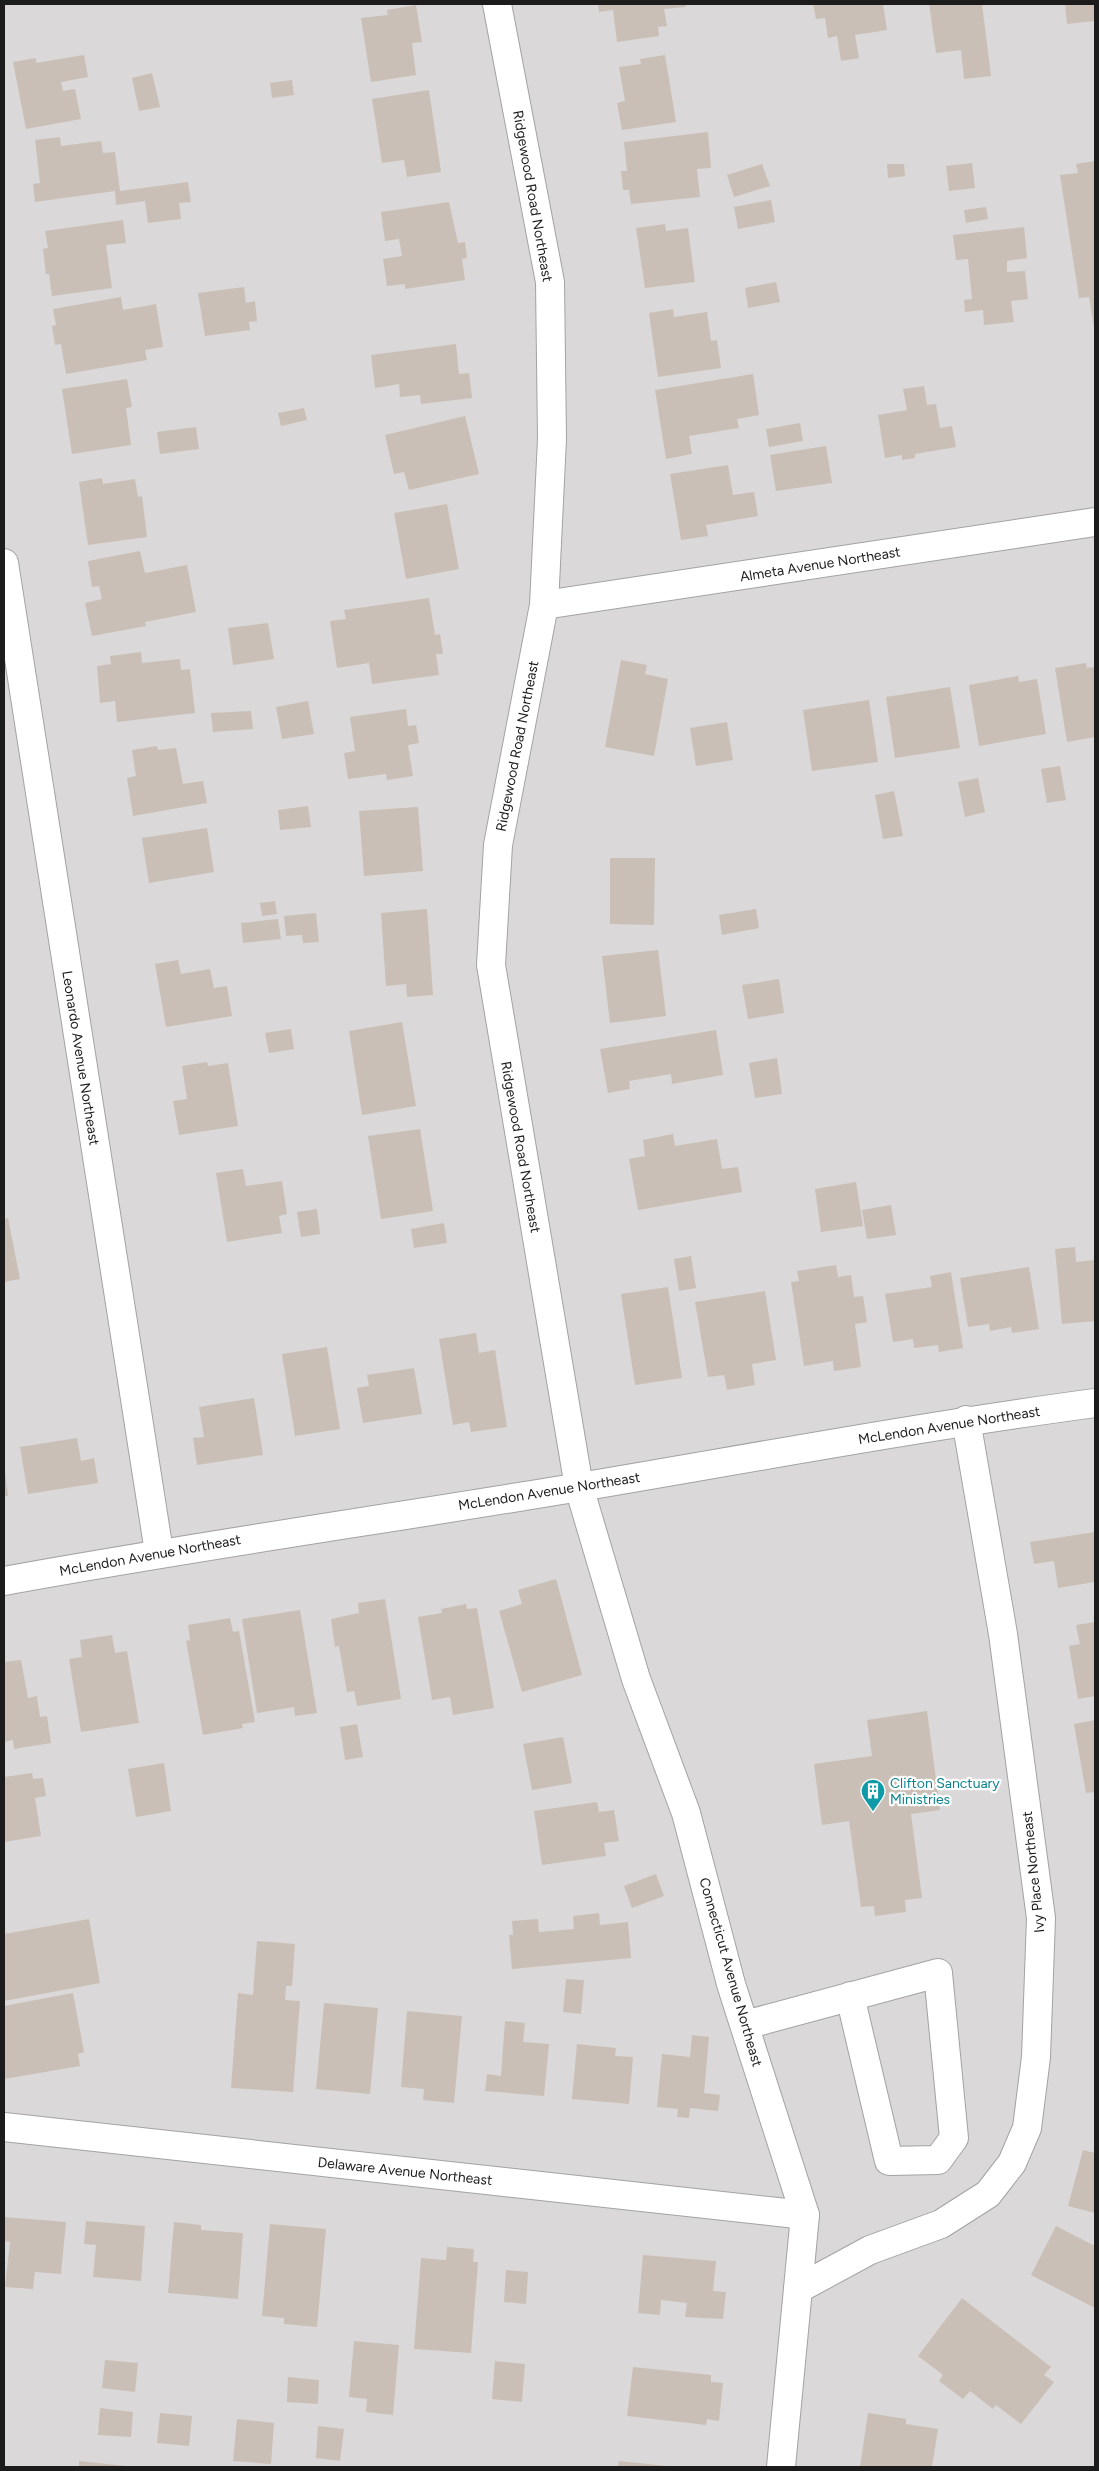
<svg xmlns="http://www.w3.org/2000/svg" width="1099" height="2471" font-family="Figtree,sans-serif">
  <style>
    .residential { fill: #dad8d8 }
    .building { fill: #cabfb6 }
    .lines { fill: none; stroke-linecap: round; stroke-linejoin: round }
    .minor-casing { stroke: #a3a3a3; stroke-width: 30 }
    .minor { stroke: #fff; stroke-width: 28 }
    .labels { text-anchor: middle; stroke-width: 4.5; stroke-linejoin: round; paint-order: stroke }
    .street-label { font-size: 14px; fill: #1c1c1c; stroke: #fff }
    .culture-label { font-size: 14px; fill: #0d838f; stroke: #fff; text-anchor: start }
  </style>
  <rect width="100%" height="100%" fill="#eee9e0"/>
  <rect class="residential" x="4" y="4" width="1091" height="2463"/>
  <g class="building">
    <path d="M598,4H686V7L664,9L667,26L658,27L659,36L617,42L613,10L599,12Z"/>
    <path d="M813,4H883L887,30L855,35L859,58L841,61L837,36L828,38L825,18L816,19Z"/>
    <path d="M929,4H982L991,76L964,79L961,50L936,53Z"/>
    <path d="M1065,4H1095V21L1067,24Z"/>
    <path d="M416,5L422,42L412,43L416,75L371,82L361,18L388,15L387,10Z"/>
    <path d="M84,55L88,77L61,82L63,91L75,89L81,119L26,129L13,62L36,58V63Z"/>
    <path d="M665,55L676,122L622,130L617,103L625,101L619,67L641,64L640,59Z"/>
    <path d="M152,73L160,107L139,111L132,78Z"/>
    <path d="M292,80L294,95L272,98L270,83Z"/>
    <path d="M429,90L441,172L407,177L404,160L382,163L372,99Z"/>
    <path d="M708,132L711,168L697,169L700,197L631,204L629,190H623L621,171H627L624,142Z"/>
    <path d="M60,137L61,146L101,141L103,153L115,152L120,191L188,182L191,202L179,203L181,219L148,223L145,201L116,205L115,191L35,202L33,184L40,183L35,140Z"/>
    <path d="M1095,161V327H1094L1089,297L1079,298L1060,175L1078,173L1076,164Z"/>
    <path d="M972,163L975,188L949,191L946,166Z"/>
    <path d="M762,164L770,186L734,197L727,175Z"/>
    <path d="M887,164H904L905,176L888,178Z"/>
    <path d="M771,200L775,222L738,229L734,207Z"/>
    <path d="M449,202L458,243L465,242L467,258L462,259L465,280L405,289V284L387,286L383,259L402,256L399,239L385,241L381,212Z"/>
    <path d="M986,207L988,219L966,223L964,210Z"/>
    <path d="M123,220L126,243L106,245L112,288L52,296L49,274H46L43,249L48,248L45,231Z"/>
    <path d="M665,224L666,231L688,228L695,282L645,288L636,228Z"/>
    <path d="M1024,227L1027,258L1007,261V272L1025,271L1028,299L1011,301L1014,322L984,325L983,310L965,312L964,300L972,299L968,259L956,260L953,235Z"/>
    <path d="M776,282L780,302L748,308L745,288Z"/>
    <path d="M244,287L246,303L255,301L257,321L249,322L250,330L205,336L198,293Z"/>
    <path d="M121,297L123,310L156,304L163,347L145,350L147,360L66,374L61,344L55,345L52,326L56,325L53,309Z"/>
    <path d="M673,309L674,317L707,312L711,341L717,340L721,368L658,377L649,313Z"/>
    <path d="M456,344L459,374L469,373L472,398L421,404L420,395L400,397L399,384L375,388L371,355Z"/>
    <path d="M753,374L759,415L737,419L739,428L689,436L692,454L666,459L655,390Z"/>
    <path d="M127,379L132,407L126,408L131,445L72,454L62,389Z"/>
    <path d="M924,386L927,405L936,404L940,428L952,426L956,447L915,454V458L902,460V455L885,458L878,415L907,410L903,389Z"/>
    <path d="M304,408L307,420L281,426L278,413Z"/>
    <path d="M465,416L479,474L409,490L404,472L394,474L385,435Z"/>
    <path d="M800,423L803,441L769,447L766,429Z"/>
    <path d="M196,427L199,449L160,454L157,432Z"/>
    <path d="M826,446L832,483L776,491L770,455Z"/>
    <path d="M728,465L733,495L754,492L758,516L706,525L708,536L681,540L670,474Z"/>
    <path d="M102,478L103,484L135,479L138,497L142,496L147,537L88,545L79,482Z"/>
    <path d="M447,504L459,569L406,579L394,513Z"/>
    <path d="M140,551L145,573L187,565L196,612L145,622L146,626L92,636L85,603L102,599L99,586L92,587L88,561Z"/>
    <path d="M429,598L435,635L440,634L443,654H436L439,675L372,684L369,663L337,668L330,621L346,619L344,610Z"/>
    <path d="M268,623L274,659L233,665L228,628Z"/>
    <path d="M141,652L142,663L180,659L181,670L190,669L195,713L117,722L115,701L100,703L97,666L111,664L110,656Z"/>
    <path d="M621,660L647,665L645,674L668,679L654,756L605,747Z"/>
    <path d="M1086,663L1087,668L1095,667V737L1067,742L1055,668Z"/>
    <path d="M1018,676L1019,682L1037,679L1046,734L979,746L969,685Z"/>
    <path d="M950,687L960,748L895,758L886,697Z"/>
    <path d="M869,700L878,762L812,771L803,710Z"/>
    <path d="M308,701L314,734L282,739L276,707Z"/>
    <path d="M406,709L408,726L416,725L419,743L408,745L413,776L387,780L386,774L348,779L344,753L355,751L350,717Z"/>
    <path d="M251,711L253,729L213,732L211,713Z"/>
    <path d="M727,722L733,760L696,766L690,728Z"/>
    <path d="M157,746L158,750L176,748L183,784L203,781L207,803L133,816L127,778L136,776L132,750Z"/>
    <path d="M1060,766L1066,800L1047,803L1041,769Z"/>
    <path d="M978,778L985,812L965,817L958,782Z"/>
    <path d="M894,791L903,836L883,839L875,795Z"/>
    <path d="M308,806L311,827L280,830L278,810Z"/>
    <path d="M418,807L423,871L364,876L359,811Z"/>
    <path d="M207,828L214,872L149,883L142,838Z"/>
    <path d="M610,858H655L654,925L610,924Z"/>
    <path d="M275,901L277,914L262,916L260,903Z"/>
    <path d="M427,909L433,995L407,997L406,984L386,986L381,913Z"/>
    <path d="M756,909L759,928L722,935L719,915Z"/>
    <path d="M316,913L319,942L303,943L302,935L286,936L284,916Z"/>
    <path d="M278,919L281,939L243,943L241,923Z"/>
    <path d="M658,950L666,1016L610,1023L602,956Z"/>
    <path d="M178,960L181,974L210,969L214,988L227,986L232,1016L166,1027L155,964Z"/>
    <path d="M779,979L784,1013L748,1019L742,985Z"/>
    <path d="M402,1022L416,1106L362,1115L349,1031Z"/>
    <path d="M291,1029L294,1049L269,1053L265,1033Z"/>
    <path d="M716,1030L723,1075L672,1084L671,1074L629,1081L630,1089L608,1093L600,1049Z"/>
    <path d="M777,1058L782,1094L755,1098L749,1063Z"/>
    <path d="M207,1062L208,1066L228,1063L238,1126L179,1135L173,1101L187,1099L182,1066Z"/>
    <path d="M420,1129L433,1211L381,1219L368,1136Z"/>
    <path d="M673,1134L675,1146L717,1139L722,1169L738,1167L742,1192L638,1210L629,1159L645,1156L643,1140Z"/>
    <path d="M243,1169L246,1186L282,1181L287,1214L279,1216L282,1233L227,1242L216,1173Z"/>
    <path d="M856,1182L863,1226L821,1232L815,1189Z"/>
    <path d="M891,1205L896,1235L867,1239L862,1210Z"/>
    <path d="M317,1209L320,1234L301,1237L297,1212Z"/>
    <path d="M8,1218L20,1279L4,1282V1219Z"/>
    <path d="M444,1223L447,1243L414,1248L411,1229Z"/>
    <path d="M1075,1247L1076,1262L1095,1260V1321L1062,1324L1055,1249Z"/>
    <path d="M691,1256L696,1288L679,1291L674,1259Z"/>
    <path d="M836,1265L838,1277L851,1275L854,1297L863,1296L867,1322L855,1324L861,1367L834,1371L833,1361L804,1366L791,1282L799,1281L797,1271Z"/>
    <path d="M1029,1267L1039,1329L1012,1333L1011,1327L990,1331L989,1324L968,1327L960,1278Z"/>
    <path d="M951,1272L963,1348L939,1352L938,1345L914,1348L913,1339L893,1342L885,1294L932,1287L930,1276Z"/>
    <path d="M668,1287L682,1378L635,1385L621,1294Z"/>
    <path d="M765,1291L776,1360L752,1364L755,1385L727,1390L724,1375L708,1377L695,1302Z"/>
    <path d="M476,1333L479,1353L495,1350L507,1427L471,1432L469,1422L453,1425L439,1339Z"/>
    <path d="M327,1347L340,1429L295,1436L282,1354Z"/>
    <path d="M414,1368L422,1414L363,1423L357,1388L369,1386L367,1375Z"/>
    <path d="M254,1398L263,1455L197,1465L193,1438L204,1437L199,1407Z"/>
    <path d="M77,1438L81,1461L94,1458L98,1483L28,1494L20,1447Z"/>
    <path d="M5,1472L8,1496H4V1473Z"/>
    <path d="M1095,1532V1582L1058,1588L1054,1561L1034,1564L1030,1542Z"/>
    <path d="M556,1579L582,1675L522,1692L499,1611L522,1604L518,1590Z"/>
    <path d="M385,1599L401,1699L357,1706L354,1691L347,1692L339,1646L335,1647L331,1619L359,1613L358,1603Z"/>
    <path d="M466,1604L467,1609L477,1608L494,1708L453,1715L450,1697L432,1700L418,1617L442,1613L441,1609Z"/>
    <path d="M300,1610L317,1713L295,1716L294,1707L257,1713L242,1619Z"/>
    <path d="M230,1618L233,1632L239,1631L255,1722L242,1724L243,1728L203,1735L186,1641L190,1640L188,1625Z"/>
    <path d="M1095,1622V1696L1078,1699L1069,1646L1080,1644L1076,1625Z"/>
    <path d="M112,1635L115,1653L127,1651L139,1723L81,1732L69,1659L82,1657L80,1640Z"/>
    <path d="M21,1660L28,1698L37,1696L40,1717L47,1716L51,1743L14,1749L13,1740L4,1742V1662Z"/>
    <path d="M927,1711L940,1810L911,1814L922,1898L905,1900L906,1912L875,1916L874,1906L861,1907L849,1821L822,1825L814,1764L872,1756L867,1720Z"/>
    <path d="M1095,1720V1792L1086,1793L1074,1724Z"/>
    <path d="M357,1724L363,1757L345,1760L340,1727Z"/>
    <path d="M563,1737L572,1783L532,1790L523,1744Z"/>
    <path d="M164,1763L171,1811L136,1817L128,1769Z"/>
    <path d="M32,1773L33,1779L43,1778L46,1796L35,1798L41,1836L4,1842V1777Z"/>
    <path d="M597,1802L599,1812L614,1810L619,1841L604,1843L606,1856L542,1865L534,1811Z"/>
    <path d="M656,1874L664,1896L632,1908L624,1886Z"/>
    <path d="M599,1913L600,1925L628,1922L631,1958L512,1969L509,1935H513L512,1921L538,1919L539,1932L574,1929L573,1916Z"/>
    <path d="M89,1919L100,1983L4,2001V1934Z"/>
    <path d="M257,1941L295,1944L292,1986H286L285,2000L300,2001L293,2092L231,2088L238,1993L253,1995Z"/>
    <path d="M566,1979L584,1980L581,2014L563,2012Z"/>
    <path d="M73,1993L84,2052L78,2054L80,2066L4,2079V2006Z"/>
    <path d="M324,2003L378,2008L370,2094L316,2089Z"/>
    <path d="M407,2011L462,2016L454,2103L423,2100L424,2089L401,2087Z"/>
    <path d="M505,2021L525,2023L523,2042L549,2044L544,2096L485,2091L487,2074L501,2076Z"/>
    <path d="M692,2035L709,2037L704,2093L720,2095L718,2111L690,2108L689,2118L677,2117L678,2109L657,2107L662,2054L690,2057Z"/>
    <path d="M577,2044L616,2048L615,2056L633,2057L629,2104L572,2099Z"/>
    <path d="M1083,2150L1095,2153V2213L1068,2206Z"/>
    <path d="M4,2217L66,2222L61,2274L35,2272L33,2289L5,2287L10,2242L4,2241Z"/>
    <path d="M86,2221L145,2226L141,2281L93,2277L96,2245L84,2244Z"/>
    <path d="M174,2222L201,2225V2230L243,2233L238,2299L168,2293Z"/>
    <path d="M270,2224L326,2229L317,2327L284,2324V2318L262,2316Z"/>
    <path d="M1056,2226L1095,2246V2308L1031,2275Z"/>
    <path d="M447,2247L474,2249L473,2262H478L471,2353L414,2349L421,2258L446,2260Z"/>
    <path d="M643,2255L716,2261L713,2291L726,2292L723,2319L685,2317L687,2303L661,2300L660,2315L638,2313Z"/>
    <path d="M506,2270L528,2272L526,2304L504,2302Z"/>
    <path d="M962,2298L1051,2367L1044,2375L1054,2382L1021,2424L996,2405L993,2409L970,2391L963,2399L939,2381L943,2375L918,2356Z"/>
    <path d="M354,2341L399,2345L393,2415L366,2412L367,2399L349,2397Z"/>
    <path d="M105,2360L138,2363L135,2392L102,2388Z"/>
    <path d="M495,2361L525,2364L522,2402L492,2399Z"/>
    <path d="M633,2367L711,2375V2382L723,2383L719,2421L707,2419L706,2425L627,2416Z"/>
    <path d="M288,2377L319,2380L318,2404L287,2402Z"/>
    <path d="M100,2408L133,2412L131,2437L98,2435Z"/>
    <path d="M160,2413L192,2416L189,2446L157,2443Z"/>
    <path d="M868,2413L906,2419V2424L938,2429L932,2467H860Z"/>
    <path d="M237,2419L274,2423L271,2464L233,2461Z"/>
    <path d="M318,2426L344,2429L340,2461L316,2458Z"/>
    <path d="M79,2461L126,2466V2467H79Z"/>
    <path d="M619,2461L667,2466V2467H618Z"/>
  </g>
  <g class="lines">
    <defs>
      <g id="minor">
        <path d="M497,4L550,282L552,439L544,605L498,845L491,965L579,1487L636,1679L686,1813L731,1984L805,2215L781,2467"/>
        <path d="M4,563L159,1552"/>
        <path d="M544,605L1095,522"/>
        <path d="M4,1581C195,1546 388,1519 580,1487C752,1458 923,1426 1095,1403"/>
        <path d="M745,2025L938,1973L954,2138L938,2160L889,2161L850,1996"/>
        <path d="M4,2127L805,2215"/>
        <path d="M798,2289L870,2250L941,2224L988,2194L1012,2163L1027,2128L1036,2057L1041,1918L1003,1634L966,1420"/>
      </g>
    </defs>
    <use href="#minor" class="minor-casing"/>
    <use href="#minor" class="minor"/>
  </g>
  <defs>
    <symbol id="building-pin" viewBox="-11 -11 22 30"><path d="M0 17L-7.5 6A9.5 9.5 0 1 1 7.5 6Z" fill="#0f9aa8" stroke="#fff"/><path d="M-4-6H4V6H1V3H-1V6H-4ZM-2.5-4.3h1.7v1.8h-1.7ZM.8-4.3h1.7v1.8H.8ZM-2.5-1h1.7V.8h-1.7ZM.8-1h1.7V.8H.8Z" fill="#fff"/></symbol>
  </defs>
  <g fill-rule="evenodd">
    <use href="#building-pin" x="859" y="1777" width="28" height="38"/>
  </g>
  <g class="labels">
    <g class="street-label">
      <text transform="translate(533 196) rotate(80)" y="5">Ridgewood Road Northeast</text>
      <text transform="translate(820 564) rotate(-9)" y="5">Almeta Avenue Northeast</text>
      <text transform="translate(517 746) rotate(-79)" y="5">Ridgewood Road Northeast</text>
      <text transform="translate(81 1058) rotate(81)" y="5">Leonardo Avenue Northeast</text>
      <text transform="translate(521 1147) rotate(80)" y="5">Ridgewood Road Northeast</text>
      <text transform="translate(949 1425) rotate(-9)" y="5">McLendon Avenue Northeast</text>
      <text transform="translate(549 1491) rotate(-9)" y="5">McLendon Avenue Northeast</text>
      <text transform="translate(150 1555) rotate(-10)" y="5">McLendon Avenue Northeast</text>
      <text transform="translate(1033 1872) rotate(-96)" y="5">Ivy Place Northeast</text>
      <text transform="translate(731 1972) rotate(74)" y="5">Connecticut Avenue Northeast</text>
      <text transform="translate(405 2171) rotate(6)" y="5">Delaware Avenue Northeast</text>
    </g>
    <g class="culture-label">
      <text x="890" y="1788">Clifton Sanctuary<tspan x="890" dy="16">Ministries</tspan></text>
    </g>
  </g>
  <rect width="1099" height="2471" fill="none" stroke="#1c1c1c" stroke-width="10"/>
</svg>
